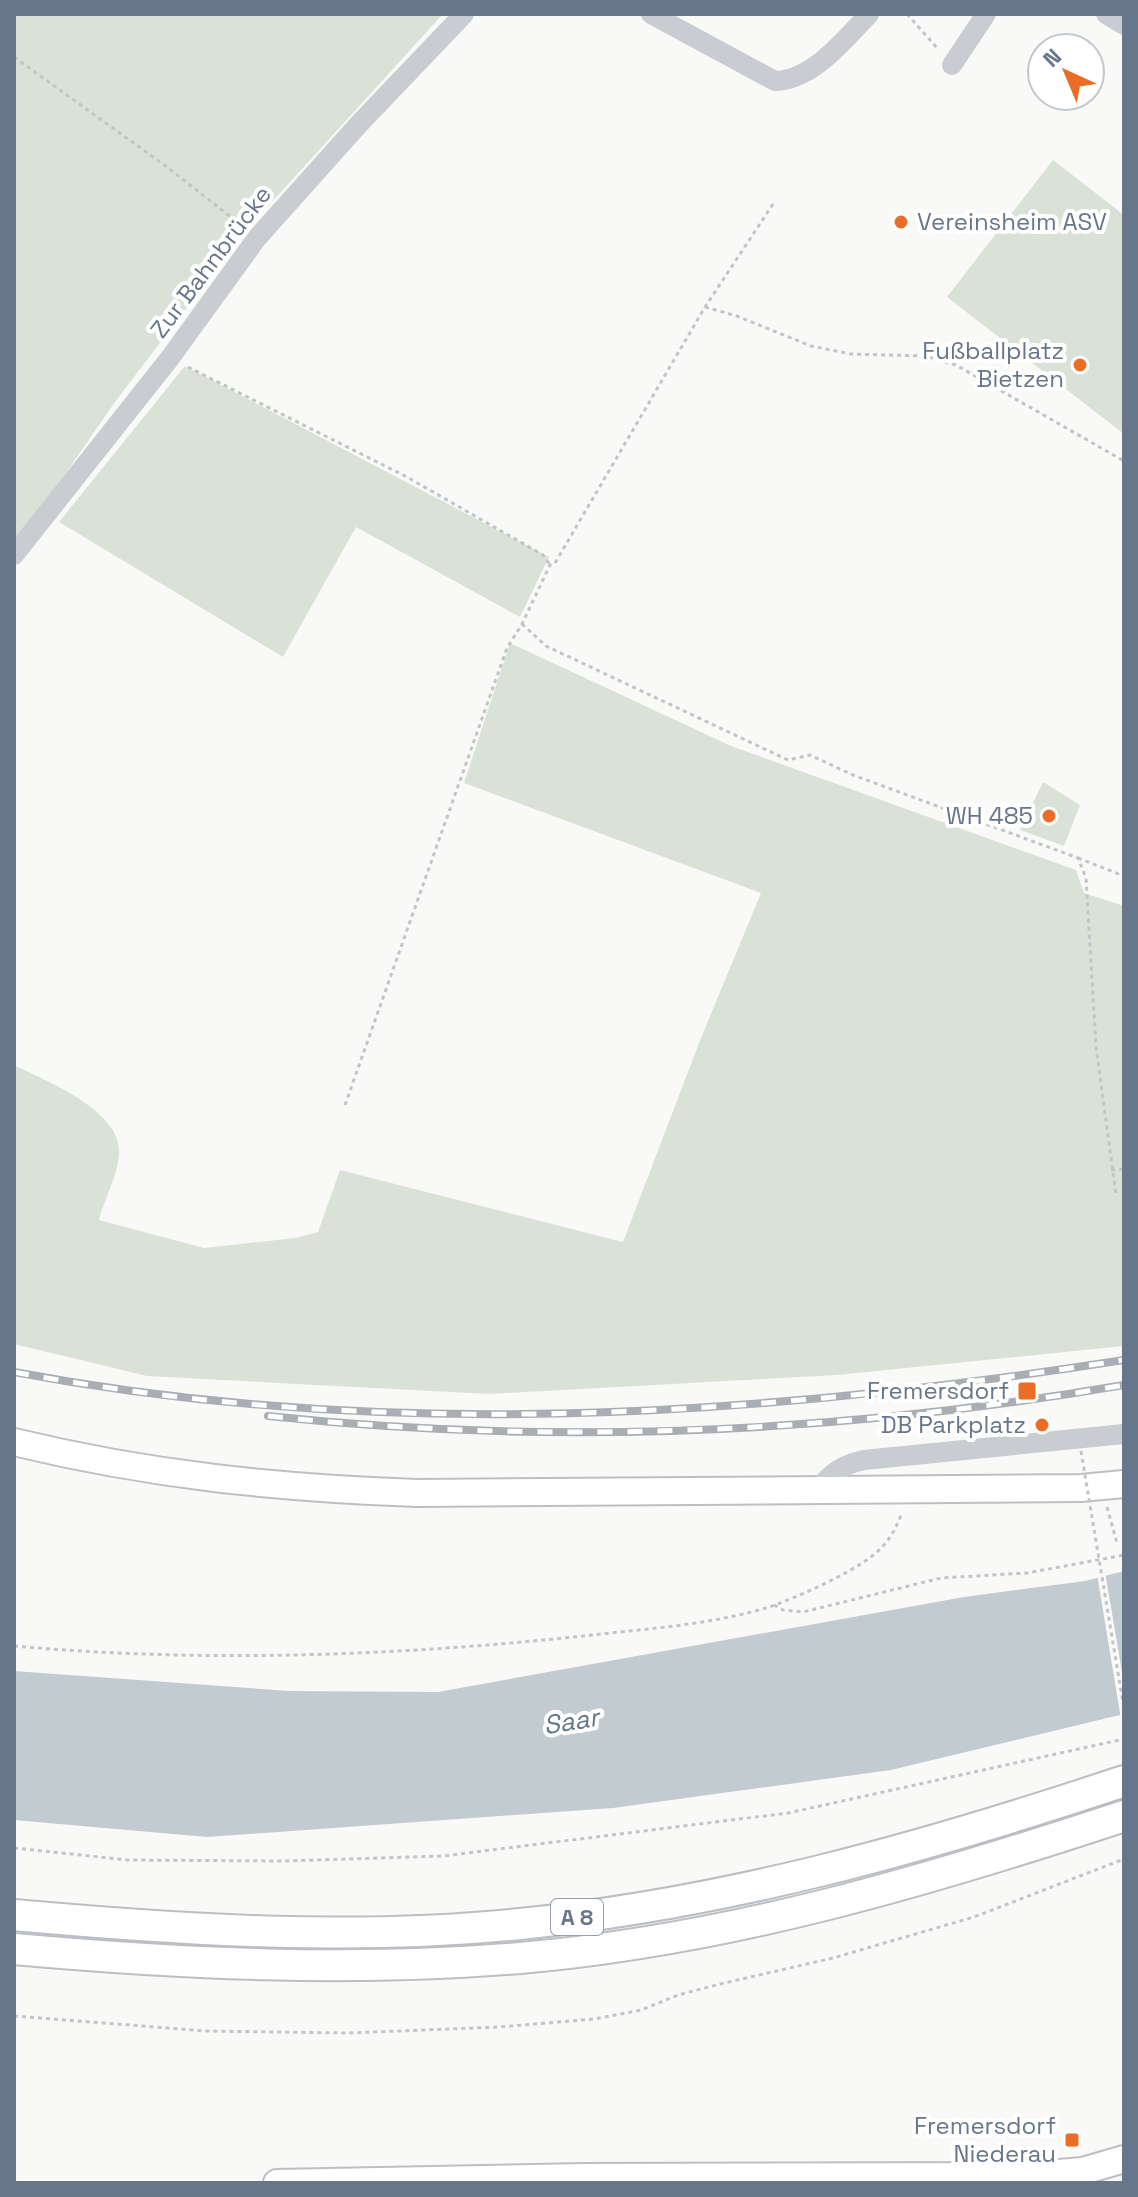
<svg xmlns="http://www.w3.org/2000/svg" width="1138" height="2197" font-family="'Space Grotesk',sans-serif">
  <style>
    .green { fill: #dae2d8 }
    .water { fill: #c2cbd0 }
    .pier { fill: #f9faf7 }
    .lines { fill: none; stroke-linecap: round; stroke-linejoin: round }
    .major-casing { stroke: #bcbfc4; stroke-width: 30 }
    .highway-casing { stroke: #bbbec2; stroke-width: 34 }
    .path { stroke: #c3c4c7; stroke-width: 3; stroke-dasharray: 4 4; stroke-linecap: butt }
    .minor { stroke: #c9ccd0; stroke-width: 20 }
    .major { stroke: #fff; stroke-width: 26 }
    .highway { stroke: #fff; stroke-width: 30 }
    .rail-casing { stroke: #a9aeb5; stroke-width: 8 }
    .rail { stroke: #fff; stroke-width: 5; stroke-dasharray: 15; stroke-linecap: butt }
    .path-bridge { stroke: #c3c4c7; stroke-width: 3; stroke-dasharray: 4 4; stroke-linecap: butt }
    .poi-dot { fill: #eb6d25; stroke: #fff; stroke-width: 3 }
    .labels { text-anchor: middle; stroke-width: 8; stroke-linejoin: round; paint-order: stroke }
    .shield { fill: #fff; stroke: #959fad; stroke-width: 2 }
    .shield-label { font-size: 22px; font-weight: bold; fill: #67768a }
    .poi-label { font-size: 24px; fill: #67768a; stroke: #fff; text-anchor: end }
    .street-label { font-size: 24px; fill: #67768a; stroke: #fff }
    .water-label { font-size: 26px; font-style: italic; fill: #637784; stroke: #fff }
  </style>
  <rect width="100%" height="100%" fill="#f9faf7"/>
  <g class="green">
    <path d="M14,14H443L242,235L115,402L14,548Z"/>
    <path d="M1053,160L1124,215V434L947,297Z"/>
    <path d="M185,366L549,557L520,617L356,527L283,657L59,522Z"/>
    <path d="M510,643L731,746L1076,870L1084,893L1124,906V1346L837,1375L489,1394L147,1376L14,1344V1065C46,1081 123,1111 119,1154C118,1176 104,1199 99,1220L204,1248L295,1238L318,1232L340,1170L623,1242L701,1038L761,893L464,783Z"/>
    <path d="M1043,782L1080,805L1064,846L1020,830Z"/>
  </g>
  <path class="water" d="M1124,1571V1714L891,1770L613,1808L207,1837L14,1820V1671L289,1691L438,1692L964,1597L1085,1581Z"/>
  <path class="pier" d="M1105,1572L1124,1684V1718L1121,1719L1097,1574Z"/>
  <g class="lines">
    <defs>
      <g id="major">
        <path d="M14,1442C150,1475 278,1488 417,1493L1081,1488L1124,1484"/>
        <path d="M277,2183L584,2177L1023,2176L1083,2171L1124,2159"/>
      </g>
      <g id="highway">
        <path d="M14,1915C181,1930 353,1941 520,1924C729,1903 926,1847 1124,1781"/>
        <path d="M14,1949C182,1964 352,1972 520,1958C728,1940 927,1881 1124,1816"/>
      </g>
    </defs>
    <use href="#major" class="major-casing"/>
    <use href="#highway" class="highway-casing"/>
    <g class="path">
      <path d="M907,14L939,50"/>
      <path d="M14,57L167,167L241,225"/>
      <path d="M705,307L737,316L811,346L851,354L925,356L956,365L1124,461"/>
      <path d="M188,367L407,477L543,555L550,565"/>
      <path d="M522,624L546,646L788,760L810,755L853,775L1078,858L1086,878L1096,1047L1116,1195"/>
      <path d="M1078,858L1124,876"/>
      <path d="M345,1105L507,648L522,624L550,565L555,563L705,307L773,204"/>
      <path d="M1111,1170L1124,1169"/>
      <path d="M973,1388L975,1405"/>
      <path d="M939,1399L974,1395"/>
      <path d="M939,1422L940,1433"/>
      <path d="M1107,1507L1117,1543"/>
      <path d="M774,1605L783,1610L803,1612L941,1578L1027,1573L1124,1555"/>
      <path d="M14,1646C203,1663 395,1656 583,1636C643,1629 711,1625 769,1607C794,1599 851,1573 872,1556C887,1545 896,1530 902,1512"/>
      <path d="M14,1848L128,1860L282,1861L443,1856L788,1813L1124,1739"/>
      <path d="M14,2016L206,2031L348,2033L499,2027L594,2019L641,2010L678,1995L720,1984L833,1958L974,1917L1124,1859"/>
    </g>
    <g class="minor">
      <path d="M651,14L775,81C813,80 845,39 869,14"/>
      <path d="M1106,14L1124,25"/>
      <path d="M952,65L986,14"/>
      <path d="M14,555L170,358L257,238L359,124L464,14"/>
      <path d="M817,1491C831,1472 842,1465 864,1460L1124,1434"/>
    </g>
    <use href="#major" class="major"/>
    <use href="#highway" class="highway"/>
    <defs>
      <g id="rail">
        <path d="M14,1372C381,1441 757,1417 1124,1360"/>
        <path d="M268,1416C552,1446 842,1433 1124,1385"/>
      </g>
    </defs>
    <use href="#rail" class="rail-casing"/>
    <use href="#rail" class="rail"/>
    <path class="path-bridge" d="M1081,1451L1124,1709"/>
  </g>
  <g class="poi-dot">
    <circle cx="901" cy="222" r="8"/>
    <circle cx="1080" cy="365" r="8"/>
    <circle cx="1049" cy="816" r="8"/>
    <rect x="1017" y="1381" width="20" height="20" rx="4"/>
    <circle cx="1042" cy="1425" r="8"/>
    <rect x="1064" y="2132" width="16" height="16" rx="4"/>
  </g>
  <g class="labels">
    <rect class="shield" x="551" y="1899" width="52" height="36" rx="6"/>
    <g class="shield-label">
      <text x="577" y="1925">A 8</text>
    </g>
    <g class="poi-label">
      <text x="917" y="230" text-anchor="start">Vereinsheim ASV</text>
      <text x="1064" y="359">Fußballplatz<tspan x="1064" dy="28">Bietzen</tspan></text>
      <text x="1033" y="824">WH 485</text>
      <text x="1009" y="1399">Fremersdorf</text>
      <text x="1026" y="1433">DB Parkplatz</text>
      <text x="1056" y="2134">Fremersdorf<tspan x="1056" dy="28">Niederau</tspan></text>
    </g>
    <g class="street-label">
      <text transform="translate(211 262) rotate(-53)" y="8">Zur Bahnbrücke</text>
    </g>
    <g class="water-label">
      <text transform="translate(571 1721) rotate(-9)" y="9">Saar</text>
    </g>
  </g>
  <rect width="1138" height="2197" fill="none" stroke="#67768a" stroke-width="32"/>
  <g transform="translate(1066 72) rotate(316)"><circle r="38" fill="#ffffff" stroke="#c2c8d0" stroke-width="2"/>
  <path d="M0-6L14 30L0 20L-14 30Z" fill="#eb6d25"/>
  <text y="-12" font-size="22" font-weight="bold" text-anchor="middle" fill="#67768a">N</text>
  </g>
</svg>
